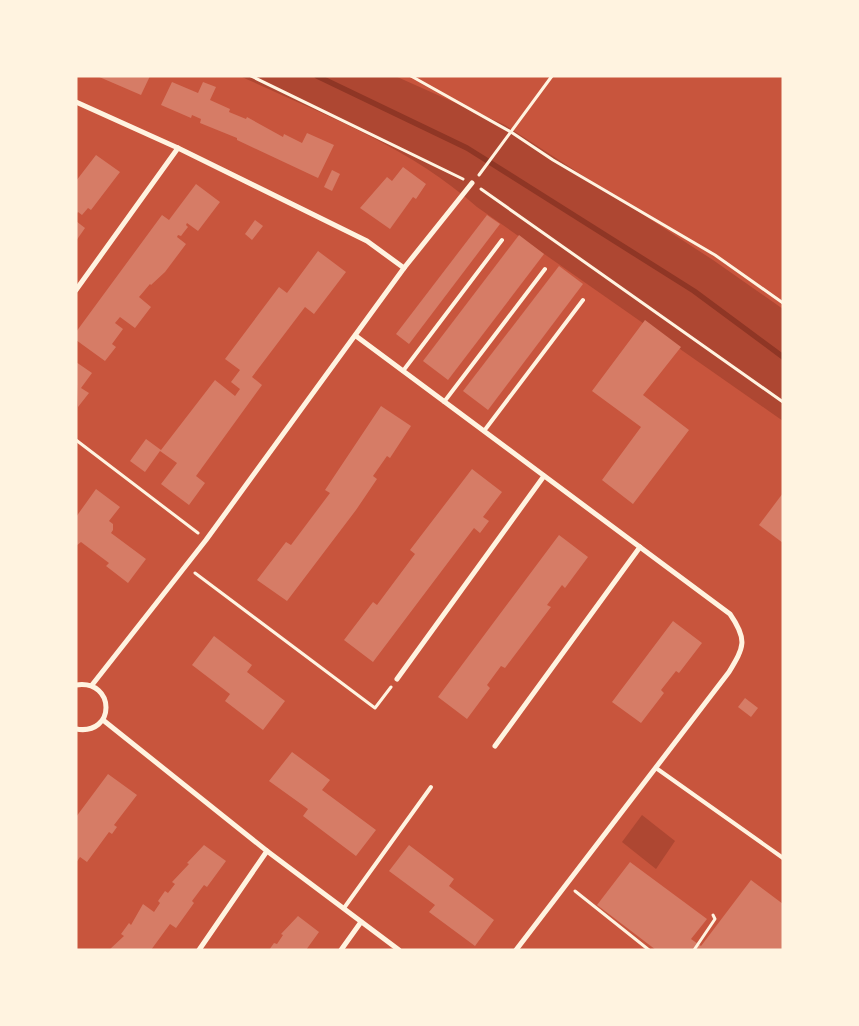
<svg xmlns="http://www.w3.org/2000/svg" width="859" height="1026" font-family="'Work Sans',sans-serif">
  <style>
    .green { fill: #ae4732 }
    .lines { fill: none; stroke-linecap: round; stroke-linejoin: round }
    .stream { stroke: #8f3625; stroke-width: 5.5 }
    .building { fill: #d67c66 }
    .path { stroke: #fff3e0; stroke-width: 3 }
    .service { stroke: #fff3e0; stroke-width: 4 }
    .minor { stroke: #fff3e0; stroke-width: 5 }
  </style>
  <rect width="100%" height="100%" fill="#c8553d"/>
  <g class="green">
    <path d="M240,76H395L505,125L713,260L783,309V421L477,207C409,146 322,114 240,76Z"/>
    <path d="M642,815L675,841L656,869L622,842Z"/>
  </g>
  <g class="lines">
    <path class="stream" d="M317,76L467,148L694,291L783,357"/>
  </g>
  <g class="building">
    <path d="M97,76H150L141,95Z"/>
    <path d="M172,82L198,93L203,82L216,87L210,100L230,109L229,112L246,119L247,117L283,137L284,134L302,143L307,133L334,145L318,178L237,140V138L200,123L201,119L192,115L191,118L161,105Z"/>
    <path d="M96,155L120,172L91,210L88,208L82,215L78,212L76,214V181Z"/>
    <path d="M403,167L426,184L416,199L413,197L390,229L360,208L387,177L392,181Z"/>
    <path d="M332,170L340,174L332,191L324,187Z"/>
    <path d="M196,184L220,202L198,231L187,223L186,225L188,227L184,232L181,236L178,235L177,237L186,244L165,272L151,285L150,284L139,297L151,307L135,328L120,317L115,323L123,329L112,344L116,347L105,361L76,340V332L162,215L169,220Z"/>
    <path d="M487,215L500,224L409,344L396,334Z"/>
    <path d="M255,220L263,226L252,240L245,234Z"/>
    <path d="M76,221L85,228L76,241Z"/>
    <path d="M519,235L544,254L448,380L423,361Z"/>
    <path d="M318,251L346,272L314,314L305,307L252,377L262,385L196,476L205,483L189,505L161,484L177,463L160,451L145,472L130,461L146,439L161,450L215,380L235,396L240,389L231,382L240,370L225,359L279,287L287,293Z"/>
    <path d="M559,266L583,284L488,410L463,391Z"/>
    <path d="M645,320L681,347L643,395L689,430L633,504L602,480L641,427L592,391Z"/>
    <path d="M76,362L92,373L81,388L89,393L78,407Z"/>
    <path d="M381,406L411,426L390,458L387,456L373,476L377,479L356,510L287,601L257,580L286,542L291,545L330,493L325,490Z"/>
    <path d="M472,469L502,492L483,517L489,521L480,533L474,528L373,662L344,640L373,602L377,605L415,554L410,550Z"/>
    <path d="M96,489L120,507L109,521L113,524V530L111,533L146,559L128,583L106,566L109,563L81,542L76,546V517Z"/>
    <path d="M783,493V543L759,525Z"/>
    <path d="M559,535L588,557L565,588L562,585L547,605L551,607L505,668L501,666L487,685L490,688L467,719L438,697Z"/>
    <path d="M673,621L702,643L679,673L676,671L661,690L664,693L641,723L612,702Z"/>
    <path d="M214,636L252,665L247,672L285,701L263,730L225,701L230,694L192,665Z"/>
    <path d="M745,698L758,708L751,717L738,707Z"/>
    <path d="M292,752L330,780L322,790L376,830L356,856L303,816L308,809L269,781Z"/>
    <path d="M108,774L137,795L114,825L117,827L112,834L109,832L87,862L80,857L76,863V817Z"/>
    <path d="M204,845L226,861L207,887L204,885L192,901L194,903L176,928L170,924L151,950H109L124,936L121,934L129,923L131,925L143,904L154,912L160,903L158,901L165,891L168,893L175,884L172,882L189,864L187,863Z"/>
    <path d="M409,845L454,879L449,886L494,920L475,946L429,912L435,905L389,871Z"/>
    <path d="M630,862L707,919L691,939L701,946L751,880L783,904V950H656L597,905Z"/>
    <path d="M298,916L319,932L306,950H269L274,943L277,944L283,935L281,934Z"/>
  </g>
  <g class="lines">
    <g class="path">
      <path d="M251,76L463,179"/>
      <path d="M411,76L511,132L553,160L715,255L783,303"/>
      <path d="M479,175L552,76"/>
      <path d="M481,189L783,402"/>
      <path d="M76,440L198,533"/>
      <path d="M195,573L375,708L391,687"/>
      <path d="M575,891L649,950"/>
      <path d="M694,950L715,919L713,915"/>
    </g>
    <g class="service">
      <path d="M403,371L502,240"/>
      <path d="M444,402L545,269"/>
      <path d="M484,431L583,300"/>
      <path d="M656,768L783,858"/>
      <path d="M344,908L431,787"/>
    </g>
    <g class="minor">
      <path d="M76,102L178,148L367,241L404,268"/>
      <path d="M76,290L178,148"/>
      <path d="M356,336L730,614C748,640 744,647 729,672L516,950"/>
      <path d="M397,679L544,476"/>
      <path d="M76,685C116,679 116,736 76,729"/>
      <path d="M92,685L206,540L404,268L472,183"/>
      <path d="M103,720L267,851L399,950"/>
      <path d="M495,746L640,547"/>
      <path d="M199,950L267,851"/>
      <path d="M341,950L361,922"/>
    </g>
  </g>
  <rect width="859" height="1026" fill="none" stroke="#fff3e0" stroke-width="155"/>
</svg>
